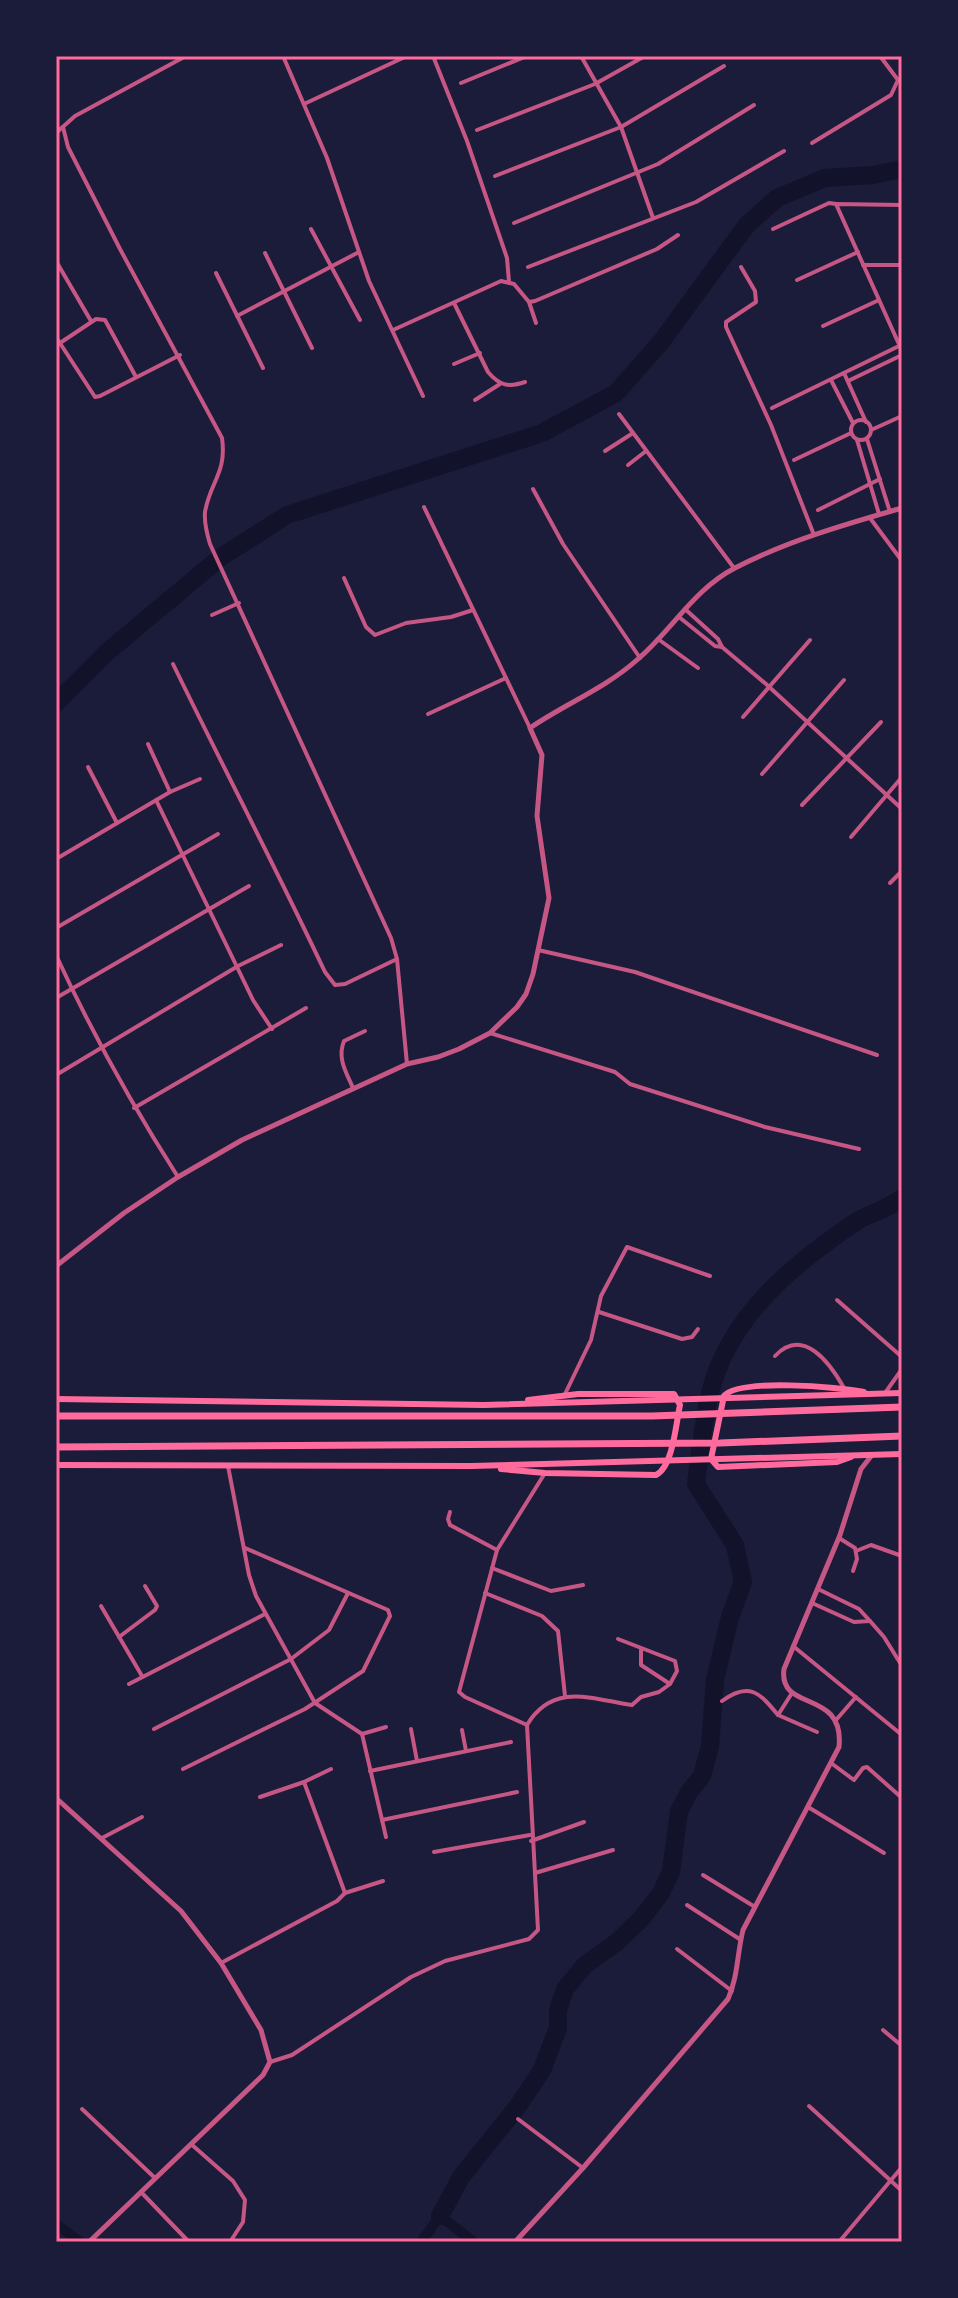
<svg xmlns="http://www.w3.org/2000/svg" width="958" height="2298" font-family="Arial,sans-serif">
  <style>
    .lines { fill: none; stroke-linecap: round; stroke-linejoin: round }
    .canal { stroke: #12122b; stroke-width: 10 }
    .river { stroke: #12122b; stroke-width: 18 }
    .minor { stroke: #c65784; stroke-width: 4 }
    .tertiary { stroke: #c65784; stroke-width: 5 }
    .secondary { stroke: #ff6b9d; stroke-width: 6 }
    .primary { stroke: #ff6b9d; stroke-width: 7 }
    .neatline { fill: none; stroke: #ff6b9d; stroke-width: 3 }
  </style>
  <rect width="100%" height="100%" fill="#1b1b3a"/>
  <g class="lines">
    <g class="canal">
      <path d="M56,2224L80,2242"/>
      <path d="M421,2242L440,2216L474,2242"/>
    </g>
    <g class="river">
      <path d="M56,703L106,653L221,557L287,515L542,433L616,393L661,342L746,226L777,198L825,178L873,175L902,169"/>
      <path d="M440,2216L461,2177L518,2106L542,2070L558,2028V2010L565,1989L585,1965L617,1942L641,1919L661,1893L671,1872L679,1811L689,1792L702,1776L710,1746L715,1680L730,1617L743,1582L735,1545L696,1484C700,1453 703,1422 710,1393C729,1317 792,1265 854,1223C869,1213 885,1211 902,1198"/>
    </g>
    <g class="minor">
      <path d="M283,56L327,158L369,281L423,396"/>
      <path d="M433,56L467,141L507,258L509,282"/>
      <path d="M581,56L621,127L653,218"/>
      <path d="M461,83L527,56"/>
      <path d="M304,104L407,56"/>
      <path d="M63,127L68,147L120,249L222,438C227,473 210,482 205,512C204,523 207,534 210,544L391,938L397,959L407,1064"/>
      <path d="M477,130L595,84L645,56"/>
      <path d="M56,133L75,116L186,56"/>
      <path d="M812,143L891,95L898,80L880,56"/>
      <path d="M495,176L621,127L724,66"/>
      <path d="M902,205L836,204L902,351"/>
      <path d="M514,223L658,164L754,105"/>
      <path d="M311,229L360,320"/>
      <path d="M773,229L829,203L836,204"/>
      <path d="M265,253L312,348"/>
      <path d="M56,261L91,321"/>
      <path d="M863,265H902"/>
      <path d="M528,267L696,202L784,151"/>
      <path d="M741,267L755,291L756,302L726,322V327L771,425L814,535"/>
      <path d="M216,273L263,368"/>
      <path d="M797,280L858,252"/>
      <path d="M529,302L536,323"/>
      <path d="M454,303L488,372C499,385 508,388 525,382"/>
      <path d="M237,316L359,252"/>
      <path d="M823,326L879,300"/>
      <path d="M393,330L501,281L514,284L529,302L535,301L657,249L678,235"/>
      <path d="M56,337L95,397L100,396L180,355"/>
      <path d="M60,343L96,319L105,320L136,377"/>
      <path d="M454,364L480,353"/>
      <path d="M844,373L866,422"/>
      <path d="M831,380L853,423"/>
      <path d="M848,381L902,355"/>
      <path d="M475,400L500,384"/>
      <path d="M772,408L899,346"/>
      <path d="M619,414L734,568"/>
      <circle cx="861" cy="430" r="10"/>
      <path d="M871,430L902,416"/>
      <path d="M867,439L890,512"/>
      <path d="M857,440L879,514"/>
      <path d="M605,451L633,433"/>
      <path d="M794,460L851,433"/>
      <path d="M628,465L646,451"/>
      <path d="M533,489L563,544L640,658"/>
      <path d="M424,507L530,728"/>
      <path d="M818,510L880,479"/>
      <path d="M870,518L902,561"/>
      <path d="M344,578L366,627L375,635L406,623L451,617L473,610"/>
      <path d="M685,609L718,639L722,647L766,684L902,809"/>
      <path d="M212,615L239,603"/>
      <path d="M679,617L715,646L722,647"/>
      <path d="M658,639L698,668"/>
      <path d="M173,664C223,767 276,868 325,972L335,985L345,984L397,959"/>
      <path d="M428,714L506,678"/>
      <path d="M743,717L810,640"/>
      <path d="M148,744L170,792"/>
      <path d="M88,767L117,823"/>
      <path d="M762,774L844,680"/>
      <path d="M156,800L253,1000L272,1029"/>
      <path d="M802,805L881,722"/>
      <path d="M851,837L902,777"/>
      <path d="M56,859L170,792L200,779"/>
      <path d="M890,883L902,871"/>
      <path d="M56,928L218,834"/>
      <path d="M538,950L635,972L877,1055"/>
      <path d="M56,955C92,1033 132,1105 178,1177"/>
      <path d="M56,998L249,886"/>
      <path d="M490,1033L615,1072L630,1084L765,1127L859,1149"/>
      <path d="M56,1075L238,966L281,945"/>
      <path d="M353,1088C346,1072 337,1058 344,1041L365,1031"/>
      <path d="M134,1108L306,1008"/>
      <path d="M837,1300L902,1357"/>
      <path d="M599,1312L682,1339L692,1337L698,1329"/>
      <path d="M775,1356C803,1326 830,1363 844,1388"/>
      <path d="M885,1393L902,1369"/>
      <path d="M565,1394L591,1340L601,1296L627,1247L710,1276"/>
      <path d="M228,1466L249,1575L256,1596L315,1703L362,1734L386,1837"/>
      <path d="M450,1512L448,1519L450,1525L497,1550"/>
      <path d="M839,1538L855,1548L857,1559L853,1571"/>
      <path d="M856,1551L871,1545L902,1556"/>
      <path d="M492,1568L551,1591L583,1585"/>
      <path d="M485,1593L542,1616L558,1631L565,1696"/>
      <path d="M812,1603L854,1622L870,1621L859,1609L818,1589"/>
      <path d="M101,1606L142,1676"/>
      <path d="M870,1621L884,1637L902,1666"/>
      <path d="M119,1637L155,1610L157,1606L145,1586"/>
      <path d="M618,1639L675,1661L677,1671L670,1684"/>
      <path d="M793,1646L902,1735"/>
      <path d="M129,1684L265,1614"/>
      <path d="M792,1693L778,1715L817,1732"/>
      <path d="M722,1701C749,1681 760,1693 778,1715"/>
      <path d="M836,1720L856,1697"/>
      <path d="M527,1725C553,1682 592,1699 632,1705L641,1697L659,1692L670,1684L641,1665V1650"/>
      <path d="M154,1729L291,1659L329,1630L348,1593"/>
      <path d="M411,1729L417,1761"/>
      <path d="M462,1730L466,1751"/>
      <path d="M362,1734L386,1727"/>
      <path d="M831,1763L854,1780L863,1768L867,1767L902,1798"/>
      <path d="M183,1769L305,1709L363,1671L390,1616L388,1610L245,1548"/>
      <path d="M370,1771L511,1742"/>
      <path d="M304,1782L345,1893"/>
      <path d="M260,1797L304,1782L331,1769"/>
      <path d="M808,1807L884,1853"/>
      <path d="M382,1820L517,1792"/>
      <path d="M102,1838L142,1817"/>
      <path d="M531,1841L584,1822"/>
      <path d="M434,1852L530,1835"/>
      <path d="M535,1873L613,1850"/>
      <path d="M703,1875L755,1907"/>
      <path d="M687,1905L741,1940"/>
      <path d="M677,1949L732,1991"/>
      <path d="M221,1963L337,1901L345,1893L383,1881"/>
      <path d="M883,2030L902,2046"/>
      <path d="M270,2062L292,2055L411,1977L445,1961L529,1939L538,1930L527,1725L465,1697L459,1692L497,1550L545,1473"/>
      <path d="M809,2106L902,2191"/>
      <path d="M82,2109L155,2178"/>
      <path d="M518,2119L583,2168"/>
      <path d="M191,2144L233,2181L245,2200L243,2222L230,2242"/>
      <path d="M141,2192L189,2242"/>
      <path d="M839,2242L902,2167"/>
    </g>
    <g class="tertiary">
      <path d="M56,1266L124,1213L178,1177L242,1140L407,1064L438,1057L459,1049L490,1033L517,1007L526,994L533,974L549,898L537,816L542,755L530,728C565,704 606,688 638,659C672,630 694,589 735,568C787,541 846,524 902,508"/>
      <path d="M56,1798L181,1911L221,1963L261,2030L270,2062L263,2075L89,2242"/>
      <path d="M515,2242L583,2168L728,1999C738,1977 737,1954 743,1930L839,1747C845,1688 778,1713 784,1669L840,1535L861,1469L872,1455"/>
    </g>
    <g class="secondary">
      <path d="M56,1399L484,1405L902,1393"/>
      <path d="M851,1457L837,1462L718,1467L711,1459L724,1396C739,1378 839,1387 864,1392"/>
      <path d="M56,1465L471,1466L902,1454"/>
      <path d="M501,1469L545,1473L656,1475C673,1467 676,1423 680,1405L674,1394H578L528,1400"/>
    </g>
    <g class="primary">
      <path d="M56,1416H652L902,1407"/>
      <path d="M56,1447L720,1443L902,1436"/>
    </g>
  </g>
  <rect width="958" height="2298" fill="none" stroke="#1b1b3a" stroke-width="116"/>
  <rect x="58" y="58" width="842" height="2182" class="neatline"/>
</svg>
